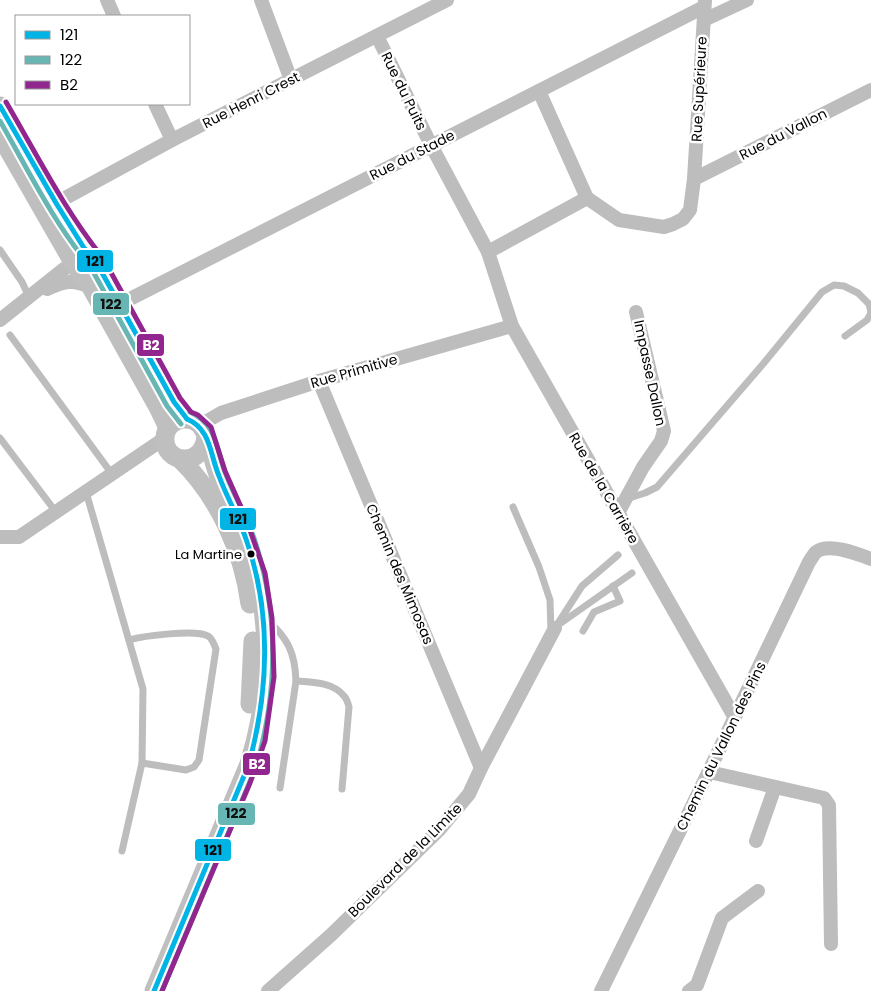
<svg xmlns="http://www.w3.org/2000/svg" width="871" height="991" font-family="Poppins,sans-serif">
  <style>
    .lines { fill: none; stroke-linecap: round; stroke-linejoin: round }
    .lane { stroke: #bdbdbd; stroke-width: 7 }
    .street { stroke: #bdbdbd; stroke-width: 14 }
    .secondary { stroke: #bfbfbf; stroke-width: 19 }
    .bus-1-casing { stroke: #fff; stroke-width: 9 }
    .bus-2-casing { stroke: #fff; stroke-width: 9 }
    .bus-3-casing { stroke: #fff; stroke-width: 9 }
    .bus-1 { stroke: #00b5e6; stroke-width: 5 }
    .bus-2 { stroke: #67b6b3; stroke-width: 5 }
    .bus-3 { stroke: #91268e; stroke-width: 5 }
    .bus-dot { fill: #000; stroke: #fff; stroke-width: 2 }
    .labels { text-anchor: middle; stroke-width: 5; stroke-linejoin: round; paint-order: stroke }
    .bus-label { font-size: 13px; fill: #000; stroke: #fff; text-anchor: end }
    .street-label { font-size: 14px; fill: #000; stroke: #fff }
    .line-badge { stroke: #fff; stroke-width: 2 }
    .badge-label { font-size: 14px; text-anchor: middle; font-weight: bold; fill: #fff }
    .pale-badge-label { font-size: 14px; text-anchor: middle; font-weight: bold; fill: #111 }
  </style>
  <rect width="100%" height="100%" fill="#fff"/>
  <g class="lines">
    <g class="lane">
      <path d="M0,250L22,282L29,297"/>
      <path d="M10,335L112,474"/>
      <path d="M845,336L867,320L871,313"/>
      <path d="M0,438L56,512"/>
      <path d="M86,492L143,689L142,763L122,851"/>
      <path d="M626,499L645,493L657,487L763,364L822,292L834,285L844,286L858,293L869,304L871,312"/>
      <path d="M513,507L539,567L550,600L551,632"/>
      <path d="M267,620C288,638 295,653 296,681L280,788"/>
      <path d="M561,623L632,573"/>
      <path d="M555,628L582,586L618,555"/>
      <path d="M583,631L594,612L620,601L613,586"/>
      <path d="M129,640C143,636 196,629 208,636C213,639 214,645 216,649L199,760L194,767L186,770L142,763"/>
      <path d="M296,681C311,682 333,682 344,696C346,698 348,703 349,707L342,789"/>
    </g>
    <g class="street">
      <path d="M107,0L114,16"/>
      <path d="M261,0L291,80"/>
      <path d="M704,20L747,0"/>
      <path d="M377,36L431,145L488,252L512,326L735,718"/>
      <path d="M539,91L587,198"/>
      <path d="M155,104L172,140"/>
      <path d="M694,179L871,90"/>
      <path d="M56,203L172,140L447,0"/>
      <path d="M488,252L587,198L619,220L664,227L673,224L683,219L690,210L694,179L705,0"/>
      <path d="M47,289C65,281 72,279 91,287"/>
      <path d="M120,304L704,7"/>
      <path d="M0,320L64,269L74,264L82,265"/>
      <path d="M319,381L481,768"/>
      <path d="M200,425L221,413L319,381L512,326"/>
      <path d="M618,513L643,467L661,441L664,431L636,312"/>
      <path d="M0,537H19L165,438"/>
      <path d="M709,772L824,798L829,805L831,944"/>
      <path d="M756,841L775,787"/>
      <path d="M268,991L331,935L439,830L469,794L481,768L555,628"/>
      <path d="M601,991L696,798L809,562C811,559 814,554 816,552C829,542 858,554 871,559"/>
      <path d="M689,991L697,985L722,918L758,891"/>
    </g>
    <g class="secondary">
      <path d="M0,106L56,203L84,248L96,262L120,304L174,402L187,419"/>
      <path d="M0,135L74,264L91,287L158,407L168,428"/>
      <path d="M180,459C219,497 243,551 250,604"/>
      <path d="M250,704L253,641"/>
      <path d="M154,991L249,764C272,691 272,612 247,540C239,517 226,496 218,474C212,460 209,433 199,424C187,413 166,421 165,437C162,463 203,470 206,436"/>
    </g>
    <defs>
      <g id="bus-1">
        <path d="M0,106L56,203L84,248L96,262L174,402L187,419"/>
        <path d="M154,991L249,764C269,689 272,613 246,539C239,518 227,498 219,476C210,455 211,429 187,419"/>
      </g>
      <g id="bus-2">
        <path d="M0,121C27,168 55,225 90,266L167,406L181,424"/>
        <path d="M162,991L256,767C278,691 279,613 254,538C246,515 233,494 225,472C216,448 217,424 190,412"/>
      </g>
      <path id="bus-3" d="M6,102C37,155 65,211 103,258L180,398L191,412L198,415L211,427L225,471L245,516L265,573L272,618L274,677L265,741L250,783L162,991"/>
    </defs>
    <use href="#bus-1" class="bus-1-casing"/>
    <use href="#bus-2" class="bus-2-casing"/>
    <use href="#bus-3" class="bus-3-casing"/>
    <use href="#bus-1" class="bus-1"/>
    <use href="#bus-2" class="bus-2"/>
    <use href="#bus-3" class="bus-3"/>
  </g>
  <circle class="bus-dot" cx="251" cy="554" r="4.5"/>
  <g class="labels">
    <g class="bus-label">
      <text x="242" y="559">La Martine</text>
    </g>
    <g class="street-label">
      <text transform="translate(699 89) rotate(-87)" y="5">Rue Supérieure</text>
      <text transform="translate(404 91) rotate(64)" y="5">Rue du Puits</text>
      <text transform="translate(251 100) rotate(-27)" y="5">Rue Henri Crest</text>
      <text transform="translate(783 134) rotate(-27)" y="5">Rue du Vallon</text>
      <text transform="translate(412 155) rotate(-27)" y="5">Rue du Stade</text>
      <text transform="translate(354 371) rotate(-16)" y="5">Rue Primitive</text>
      <text transform="translate(650 373) rotate(78)" y="5">Impasse Dallon</text>
      <text transform="translate(604 488) rotate(60)" y="5">Rue de la Carrière</text>
      <text transform="translate(400 574) rotate(67)" y="5">Chemin des Mimosas</text>
      <text transform="translate(721 746) rotate(-64)" y="5">Chemin du Vallon des Pins</text>
      <text transform="translate(405 860) rotate(-45)" y="5">Boulevard de la Limite</text>
    </g>
  </g>
  <g class="line-badge">
    <rect x="76" y="249" width="38" height="24" rx="5" fill="#00b5e6"/>
    <rect x="92" y="292" width="38" height="24" rx="5" fill="#67b6b3"/>
    <rect x="136" y="333" width="29" height="24" rx="5" fill="#91268e"/>
    <rect x="219" y="507" width="38" height="24" rx="5" fill="#00b5e6"/>
    <rect x="242" y="752" width="29" height="24" rx="5" fill="#91268e"/>
    <rect x="217" y="802" width="39" height="24" rx="5" fill="#67b6b3"/>
    <rect x="194" y="838" width="38" height="24" rx="5" fill="#00b5e6"/>
  </g>
  <g class="badge-label">
    <text x="151" y="350">B2</text>
    <text x="257" y="769">B2</text>
  </g>
  <g class="pale-badge-label">
    <text x="95" y="266">121</text>
    <text x="111" y="309">122</text>
    <text x="238" y="524">121</text>
    <text x="236" y="818">122</text>
    <text x="213" y="855">121</text>
  </g>
  <rect x="15" y="15" width="175" height="90" fill="#ffffff" stroke="#999999"/>
  <rect x="25" y="31" width="25" height="8" fill="#00b5e6" stroke="#999999"/>
  <text x="60" y="40" font-size="15" fill="#000000">121</text>
  <rect x="25" y="56" width="25" height="8" fill="#67b6b3" stroke="#999999"/>
  <text x="60" y="65" font-size="15" fill="#000000">122</text>
  <rect x="25" y="81" width="25" height="8" fill="#91268e" stroke="#999999"/>
  <text x="60" y="90" font-size="15" fill="#000000">B2</text>
</svg>
